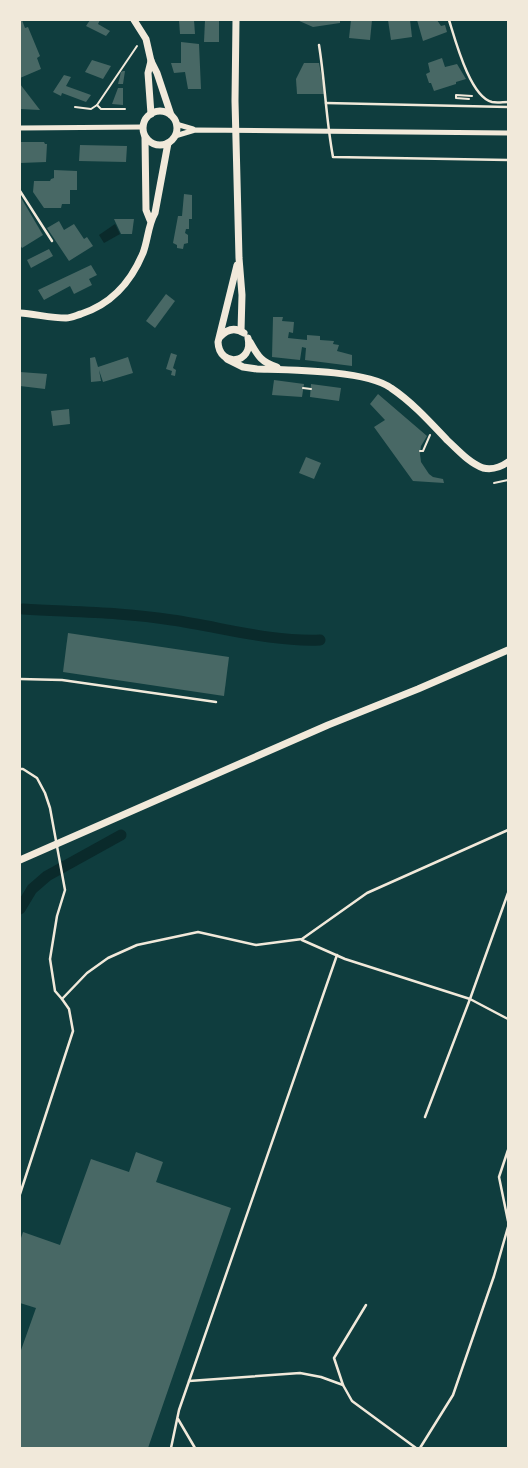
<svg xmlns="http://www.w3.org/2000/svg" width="528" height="1468" font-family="Cabin,sans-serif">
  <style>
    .water { fill: #0a2a2b }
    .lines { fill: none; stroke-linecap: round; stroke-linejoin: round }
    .canal { stroke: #0a2a2b; stroke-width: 11 }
    .building { fill: #486865 }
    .path { stroke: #f1e9da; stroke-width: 2 }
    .service { stroke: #f1e9da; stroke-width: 2.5 }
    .minor { stroke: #f1e9da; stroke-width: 5 }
    .tertiary { stroke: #f1e9da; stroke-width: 7 }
  </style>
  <rect width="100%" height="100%" fill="#0f3d3e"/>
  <path class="water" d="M115,224L120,234L104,243L99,235Z"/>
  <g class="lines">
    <g class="canal">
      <path d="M23,609C72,612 123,612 172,620C221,627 271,642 320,640"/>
      <path d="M20,909L32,889L47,876L121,835"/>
    </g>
  </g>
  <g class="building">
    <path d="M20,20H22L25,28L28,27L40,56L37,58L41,69L20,78Z"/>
    <path d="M90,20H100L98,24L110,31L106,36L86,26Z"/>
    <path d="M179,20H194L195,34H180Z"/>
    <path d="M205,20H219V42H204Z"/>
    <path d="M297,20H340V23L313,27Z"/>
    <path d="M351,20H372L370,40L349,38Z"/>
    <path d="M388,20H410L412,37L391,40Z"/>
    <path d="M417,20H437L441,26L445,25L447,32L423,41Z"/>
    <path d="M181,42L199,44L201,89H188L185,72L174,73L171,63H181Z"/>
    <path d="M442,58L445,67L457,64L466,79L456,82V84L434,91L431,83H429L426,74L430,72L428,63Z"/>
    <path d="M92,60L111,66L103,79L85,72Z"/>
    <path d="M304,63H319L325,94H297L296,79Z"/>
    <path d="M123,71H125L123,84H118L121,72Z"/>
    <path d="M64,75L71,77L66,86L91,95L86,102L62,93L61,96L53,92Z"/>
    <path d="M20,84L40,110L20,109Z"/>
    <path d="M118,88H123V105L112,104Z"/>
    <path d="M20,142H44L45,144H47L46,162L20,163Z"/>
    <path d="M80,145L127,146L126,162L79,161Z"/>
    <path d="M54,170L77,171V190H70V204H62L61,208H44L33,192L34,181H50L51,179L54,178Z"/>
    <path d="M184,194L192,195V219H189V229H186L185,233L188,235V243L184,244L183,249L177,248V245L173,243L178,216H182Z"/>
    <path d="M20,196L43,235L22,248L20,245Z"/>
    <path d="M114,219H134L132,234H121Z"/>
    <path d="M59,221L64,230L74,224L84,239L87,237L93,246L69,261L47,228Z"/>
    <path d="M49,249L53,256L31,268L27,260Z"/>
    <path d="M91,265L97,275L89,279L92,285L74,294L70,286L44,300L38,290Z"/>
    <path d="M166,294L175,301L155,328L146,321Z"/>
    <path d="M273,317H283L282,321L294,322L293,333L289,332L288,338L307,340V335L320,336V340L334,341L333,344L339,345L337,351L352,355V366L305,360L306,348L302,347L300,360L272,357Z"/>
    <path d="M171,353L177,355L173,368L176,370L175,376L171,375L172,371L166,369Z"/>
    <path d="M95,357L98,367L128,357L133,373L103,382L99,370L101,381L91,382L90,358Z"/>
    <path d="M20,372L47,374L45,389L20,386Z"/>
    <path d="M274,380L304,384L302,397L272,395Z"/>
    <path d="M311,384L341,388L339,401L310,397Z"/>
    <path d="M378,394L427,436L421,446L420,454L421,462L429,474L433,477L443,479L444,483L413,481L374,427L385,420L370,404Z"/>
    <path d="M69,409L70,424L53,426L51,411Z"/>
    <path d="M306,457L321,463L314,479L299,473Z"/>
    <path d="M68,633L229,657L224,696L63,672Z"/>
    <path d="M136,1152L163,1162L156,1182L231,1208L148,1448H20V1353L36,1308L20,1303V1241L23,1232L60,1245L91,1159L129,1172Z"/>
  </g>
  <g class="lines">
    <g class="path">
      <path d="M469,99L456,98V95L472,96"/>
      <path d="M97,105L101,109H125"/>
      <path d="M75,107L91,109L97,105L137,46"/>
      <path d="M303,388L311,389"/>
      <path d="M420,451H423L430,435"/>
      <path d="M494,483L508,480"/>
    </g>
    <g class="service">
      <path d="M449,20C455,39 470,97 492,102C497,103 503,102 508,102"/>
      <path d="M319,45C325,82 326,120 333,157L508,160"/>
      <path d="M326,103L508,107"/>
      <path d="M20,191L52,241"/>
      <path d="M20,679L62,680L216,702"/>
      <path d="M20,769H23L37,778L45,793L50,808L65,890L57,916L50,959L55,991L62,999"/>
      <path d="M302,940L345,959L470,999L508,1019"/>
      <path d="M425,1117L470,999L508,893"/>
      <path d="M508,1150L499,1177L508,1221"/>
      <path d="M20,1194L73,1031L69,1009L62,999L87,973L108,958L137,945L198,932L256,945L302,939L367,893L508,830"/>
      <path d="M366,1305L334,1358L343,1385L352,1401L416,1448"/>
      <path d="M189,1381L300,1373L321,1377L343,1385"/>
      <path d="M178,1419L195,1448"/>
      <path d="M171,1448L179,1410L337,955"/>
      <path d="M420,1448L453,1395L494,1276L508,1227"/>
    </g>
    <g class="minor">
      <path d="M176,124L193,129"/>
      <path d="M20,128L143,127"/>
      <path d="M175,136L195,130L508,133"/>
    </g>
    <g class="tertiary">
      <path d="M134,20L146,39L151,61L157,73L171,115"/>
      <path d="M236,20L235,101L239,258L242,295L241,331"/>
      <circle cx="160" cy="128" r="17"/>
      <path d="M151,114L148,73L151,61"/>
      <path d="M145,137L146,210L150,220"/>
      <path d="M237,265L218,342C219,368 254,364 248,338"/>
      <path d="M20,313C35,314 51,318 66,318C71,318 77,315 81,314C112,304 131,282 143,253C148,240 148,225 155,213L168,143"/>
      <path d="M220,337C227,329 235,327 244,333"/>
      <path d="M250,342C258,356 261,362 277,367"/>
      <path d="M227,359L243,367L257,369C289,370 366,370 391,388C412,402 430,422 447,440C458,450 469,463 483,468C492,470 501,467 508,462"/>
      <path d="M20,860L328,725L418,689L508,650"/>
    </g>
  </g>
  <rect width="528" height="1468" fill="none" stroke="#f1e9da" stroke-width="42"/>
</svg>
